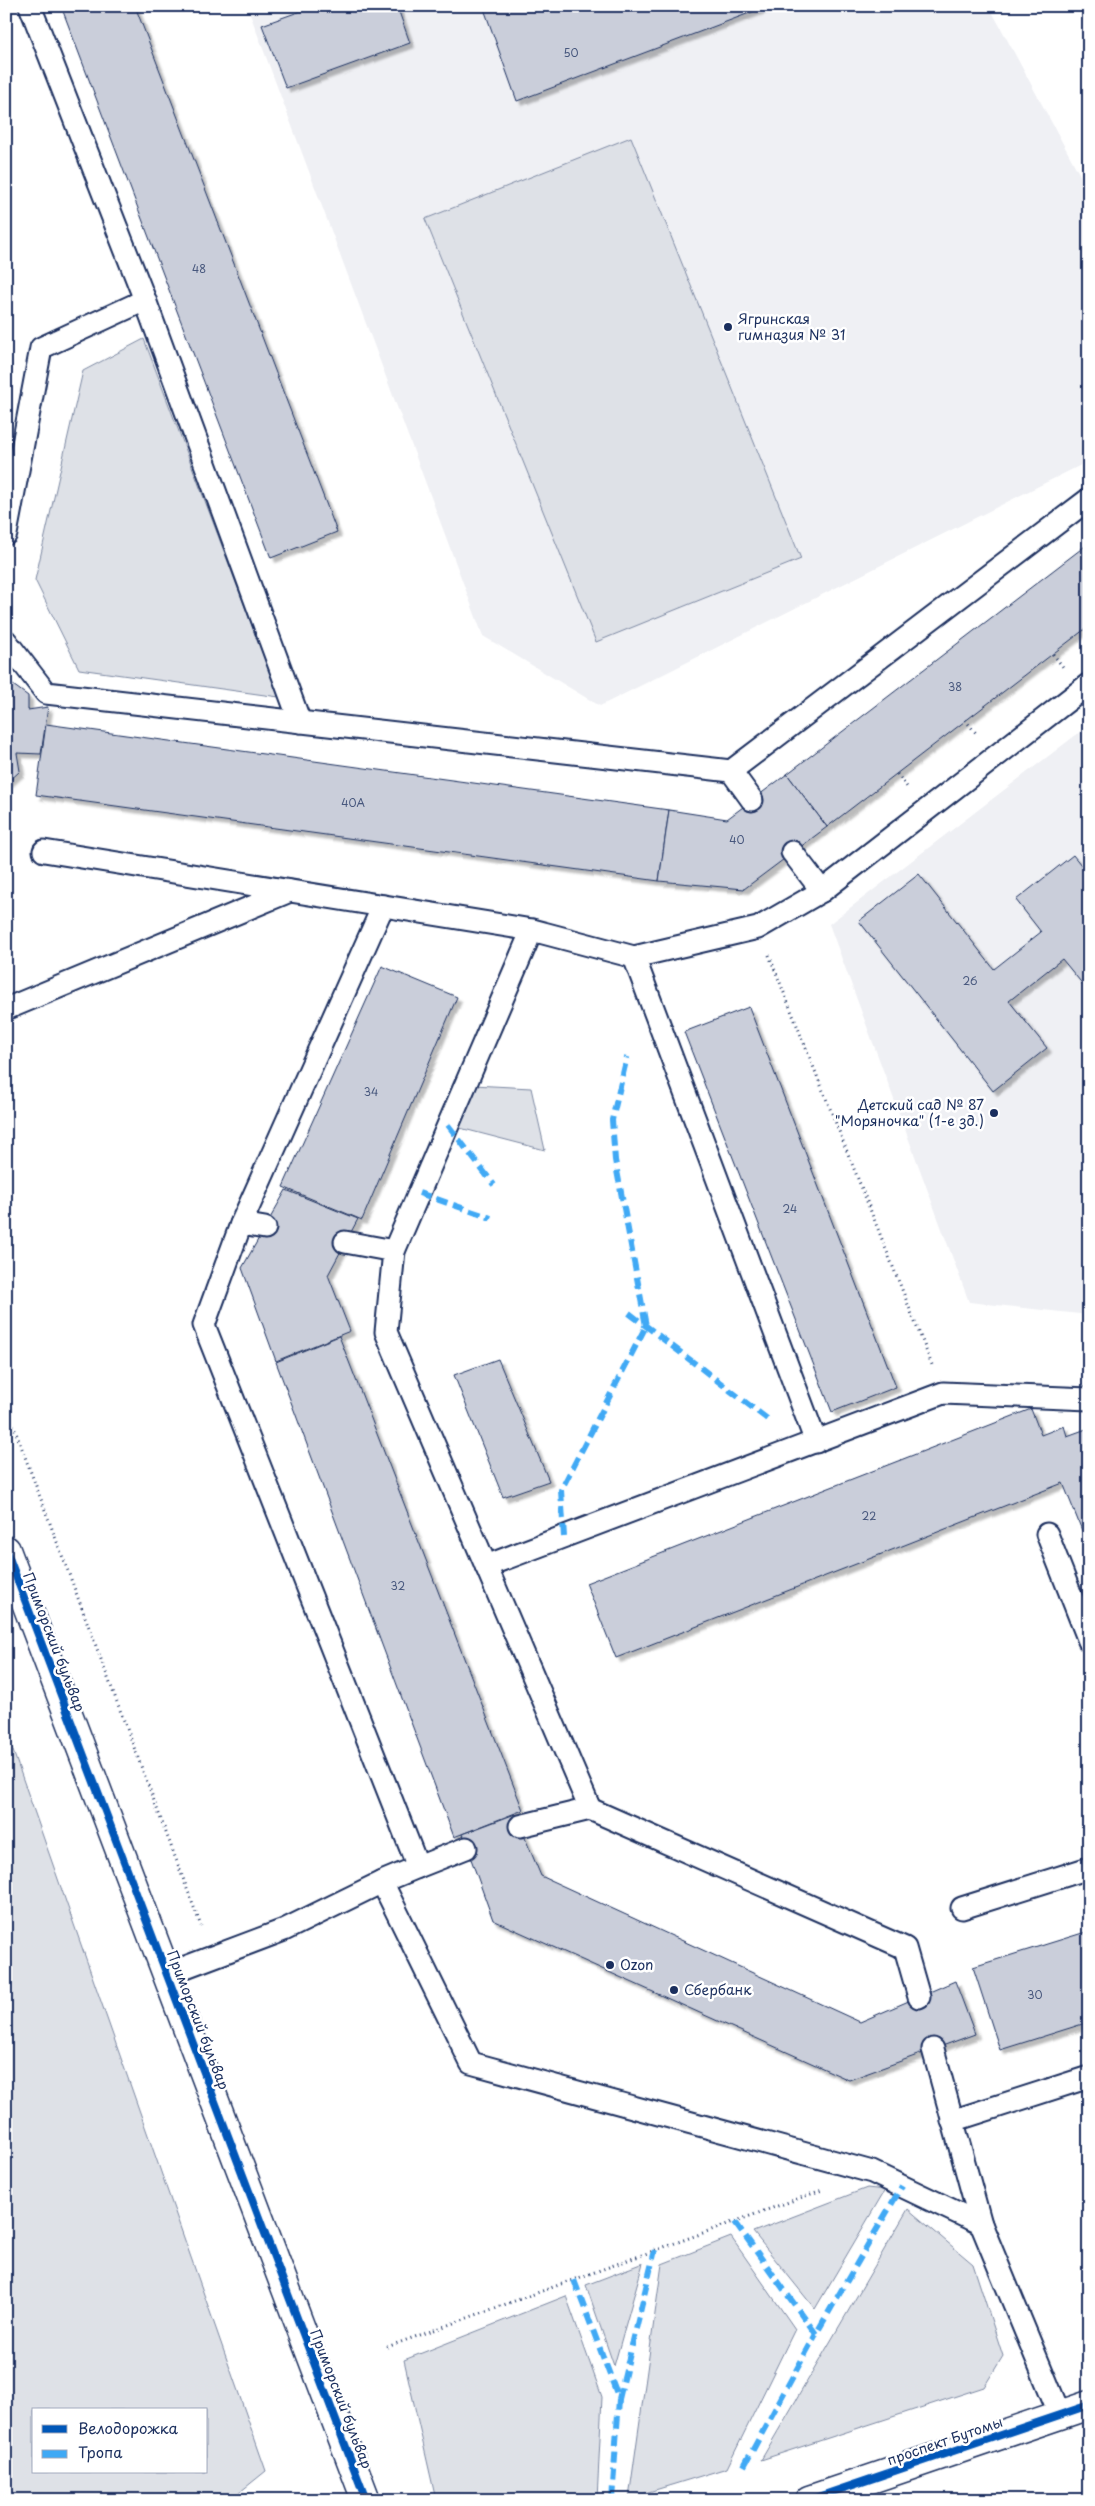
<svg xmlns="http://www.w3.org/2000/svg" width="1095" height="2506" font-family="'Playpen Sans',sans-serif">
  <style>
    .built { fill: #eff0f4 }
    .green { fill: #dee1e7; stroke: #7c88a2; fill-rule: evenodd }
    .building { fill: #caceda; stroke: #1b2f5e; filter: url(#shadow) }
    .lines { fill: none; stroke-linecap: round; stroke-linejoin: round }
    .lane-casing { stroke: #1b2f5e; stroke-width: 25 }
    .street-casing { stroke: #1b2f5e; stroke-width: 31 }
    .path { stroke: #1b2f5e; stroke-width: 3; stroke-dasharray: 1 4; stroke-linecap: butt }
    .lane { stroke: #fff; stroke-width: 21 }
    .street { stroke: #fff; stroke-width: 28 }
    .quiet { stroke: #3fa9f5; stroke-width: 6; stroke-dasharray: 12 6; stroke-linecap: butt }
    .cycleway-casing { stroke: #fff; stroke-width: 11 }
    .cycleway { stroke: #0057b8; stroke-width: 8 }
    .poi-dot { fill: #1b2f5e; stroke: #fff; stroke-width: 2 }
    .labels { text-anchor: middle; stroke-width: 5; stroke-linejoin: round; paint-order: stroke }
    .number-label { font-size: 11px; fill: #47577d }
    .poi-label { font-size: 14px; fill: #1b2f5e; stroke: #fff; text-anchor: start }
    .street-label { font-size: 14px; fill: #1b2f5e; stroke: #fff }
  </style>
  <defs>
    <filter id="shadow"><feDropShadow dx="4.5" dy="4.5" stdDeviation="1" flood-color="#0004"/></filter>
  </defs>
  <rect width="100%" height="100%" fill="#fff"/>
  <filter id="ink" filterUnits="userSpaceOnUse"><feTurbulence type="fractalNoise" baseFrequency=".02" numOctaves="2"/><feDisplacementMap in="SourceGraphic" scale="10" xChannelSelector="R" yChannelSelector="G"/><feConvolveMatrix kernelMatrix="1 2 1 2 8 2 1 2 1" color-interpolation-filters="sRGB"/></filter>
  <g filter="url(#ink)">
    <g class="built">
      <path d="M247,6H989L1089,192V461L600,706L483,636Z"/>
      <path d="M1089,725V1315L969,1302L829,924Z"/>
    </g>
    <g class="green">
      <path d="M631,137L801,559L596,642L425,219Z"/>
      <path d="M144,339L279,697L79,669L35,580L83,371Z"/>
      <path d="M473,1085L531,1088L545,1150L460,1128Z"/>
      <path d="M6,1731L266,2471L230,2500H6ZM34,2410H206V2472H34Z"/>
      <path d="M867,2188L885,2190L815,2309L753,2232Z"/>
      <path d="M908,2209L973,2264L1003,2356L984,2387L761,2460Z"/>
      <path d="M731,2237L795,2329L727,2468L629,2498L662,2264Z"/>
      <path d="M643,2263L614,2366L586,2285Z"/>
      <path d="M566,2296L602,2397L597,2500H436L404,2360Z"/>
    </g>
    <g class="building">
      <path d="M61,6H135L337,532L271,558Z"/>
      <path d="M315,6H397L410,43L286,88L262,25Z"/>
      <path d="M483,6H768L517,101Z"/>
      <path d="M1089,543V626L827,827L787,774Z"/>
      <path d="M6,685H13L28,696V710L48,707L41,754L17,753L20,771L6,784Z"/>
      <path d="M46,724L669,810L659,881L36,795Z"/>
      <path d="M787,774L827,827L744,889L659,881L669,810L727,819Z"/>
      <path d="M1073,855L1089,875V992L1062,959L1009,1001L1047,1048L993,1091L859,921L919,874L994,969L1041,932L1016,900Z"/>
      <path d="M382,966L457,997L362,1220L283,1187Z"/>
      <path d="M749,1007L896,1387L832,1412L684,1032Z"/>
      <path d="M286,1190L358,1219L328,1275L350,1331L276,1361L242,1268Z"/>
      <path d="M339,1336L523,1810L454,1837L276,1362Z"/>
      <path d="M498,1359L549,1481L503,1497L454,1375Z"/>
      <path d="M1031,1409L1041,1435L1064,1426L1067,1436L1089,1428V1548L1063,1483L616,1658L586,1583Z"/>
      <path d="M515,1814L541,1876L860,2022L955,1981L975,2034L849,2080L493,1920L462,1834Z"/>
      <path d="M1089,1931V2022L1000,2050L973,1967Z"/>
    </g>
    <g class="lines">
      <defs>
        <g id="lane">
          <path d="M30,6L145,300L300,722"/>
          <path d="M6,534L41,348L145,300"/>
          <path d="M6,641L46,693L731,771L1089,499"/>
          <path d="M731,771L752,800"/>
          <path d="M44,851L532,930L634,957"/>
          <path d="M792,852L822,891"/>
          <path d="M532,930L394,1251L386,1332L590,1809"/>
          <path d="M6,1009L290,891"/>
          <path d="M241,1224L204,1325L418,1867L466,1848"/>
          <path d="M265,1228L241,1224L383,906"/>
          <path d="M345,1242L394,1251"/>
          <path d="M816,1442L634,957L758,928L822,891L1089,684"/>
          <path d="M1047,1534L1089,1641"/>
          <path d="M486,1566L943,1393L1089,1399"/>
          <path d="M520,1826L590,1809L905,1948L919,1997"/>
          <path d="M382,1882L418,1867"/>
          <path d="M962,1908L1089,1868"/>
          <path d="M167,1974L284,1930L382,1882L471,2063L872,2172L981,2224"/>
          <path d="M933,2049L981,2224L1060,2415"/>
          <path d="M952,2121L1089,2077"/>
        </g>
        <g id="street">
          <path d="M6,1550L366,2500"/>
          <path d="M809,2500L1089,2405"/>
        </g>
      </defs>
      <use href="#lane" class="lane-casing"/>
      <use href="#street" class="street-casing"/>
      <g class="path">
        <path d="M1053,654L1063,667"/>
        <path d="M965,720L976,733"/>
        <path d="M897,774L907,787"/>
        <path d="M769,955L932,1365"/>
        <path d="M6,1406L201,1926"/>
        <path d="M387,2347L822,2190"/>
      </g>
      <use href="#lane" class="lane"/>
      <use href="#street" class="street"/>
      <g class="quiet">
        <path d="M448,1125L494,1185"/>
        <path d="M419,1193L491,1218"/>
        <path d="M629,1313L770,1421"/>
        <path d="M564,1537L561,1490L646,1326L615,1160L612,1120L627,1057"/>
        <path d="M735,2222L816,2334L902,2186"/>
        <path d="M574,2280L619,2399L612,2500"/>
        <path d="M619,2399L655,2250"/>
        <path d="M744,2466L816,2334"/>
      </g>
      <defs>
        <g id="cycleway">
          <path d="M6,1550L366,2500"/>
          <path d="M809,2500L1089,2405"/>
        </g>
      </defs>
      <use href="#cycleway" class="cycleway-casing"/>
      <use href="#cycleway" class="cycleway"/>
    </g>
  </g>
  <g class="poi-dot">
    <circle cx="728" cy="327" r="5"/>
    <circle cx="994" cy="1113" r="5"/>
    <circle cx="610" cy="1965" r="5"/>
    <circle cx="674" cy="1990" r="5"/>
  </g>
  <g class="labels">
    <g class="number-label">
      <text x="571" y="57">50</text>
      <text x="199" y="273">48</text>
      <text x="955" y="691">38</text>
      <text x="353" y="807">40А</text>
      <text x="737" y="844">40</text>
      <text x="970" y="985">26</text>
      <text x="371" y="1096">34</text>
      <text x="790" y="1213">24</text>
      <text x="869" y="1520">22</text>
      <text x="398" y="1590">32</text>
      <text x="1035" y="1999">30</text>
    </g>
    <g class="poi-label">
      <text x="738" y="324">Ягринская<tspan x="738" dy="16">гимназия № 31</tspan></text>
      <text x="984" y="1110" text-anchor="end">Детский сад № 87<tspan x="984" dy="16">"Моряночка" (1-е зд.)</tspan></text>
      <text x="620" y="1970">Ozon</text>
      <text x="684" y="1995">Сбербанк</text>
    </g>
    <g class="street-label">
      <text transform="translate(54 1642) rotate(69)" y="5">Приморский бульвар</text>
      <text transform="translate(198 2020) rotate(69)" y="5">Приморский бульвар</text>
      <text transform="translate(341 2399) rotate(69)" y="5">Приморский бульвар</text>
      <text transform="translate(945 2441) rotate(-19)" y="5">проспект Бутомы</text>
    </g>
  </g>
  <rect width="1095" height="2506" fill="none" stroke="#fff" stroke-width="25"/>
  <rect x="12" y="12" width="1070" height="2481" fill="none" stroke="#1b2f5e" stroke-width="2" filter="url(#ink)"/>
  <rect x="32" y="2408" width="175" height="65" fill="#ffffff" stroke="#a4acbf"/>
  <rect x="42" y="2425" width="25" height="8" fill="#0057b8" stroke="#a4acbf"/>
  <text x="78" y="2434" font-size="15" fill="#1b2f5e">Велодорожка</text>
  <rect x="42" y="2450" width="25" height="8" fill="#3fa9f5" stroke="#a4acbf"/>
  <text x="78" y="2458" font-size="15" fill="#1b2f5e">Тропа</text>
</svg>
